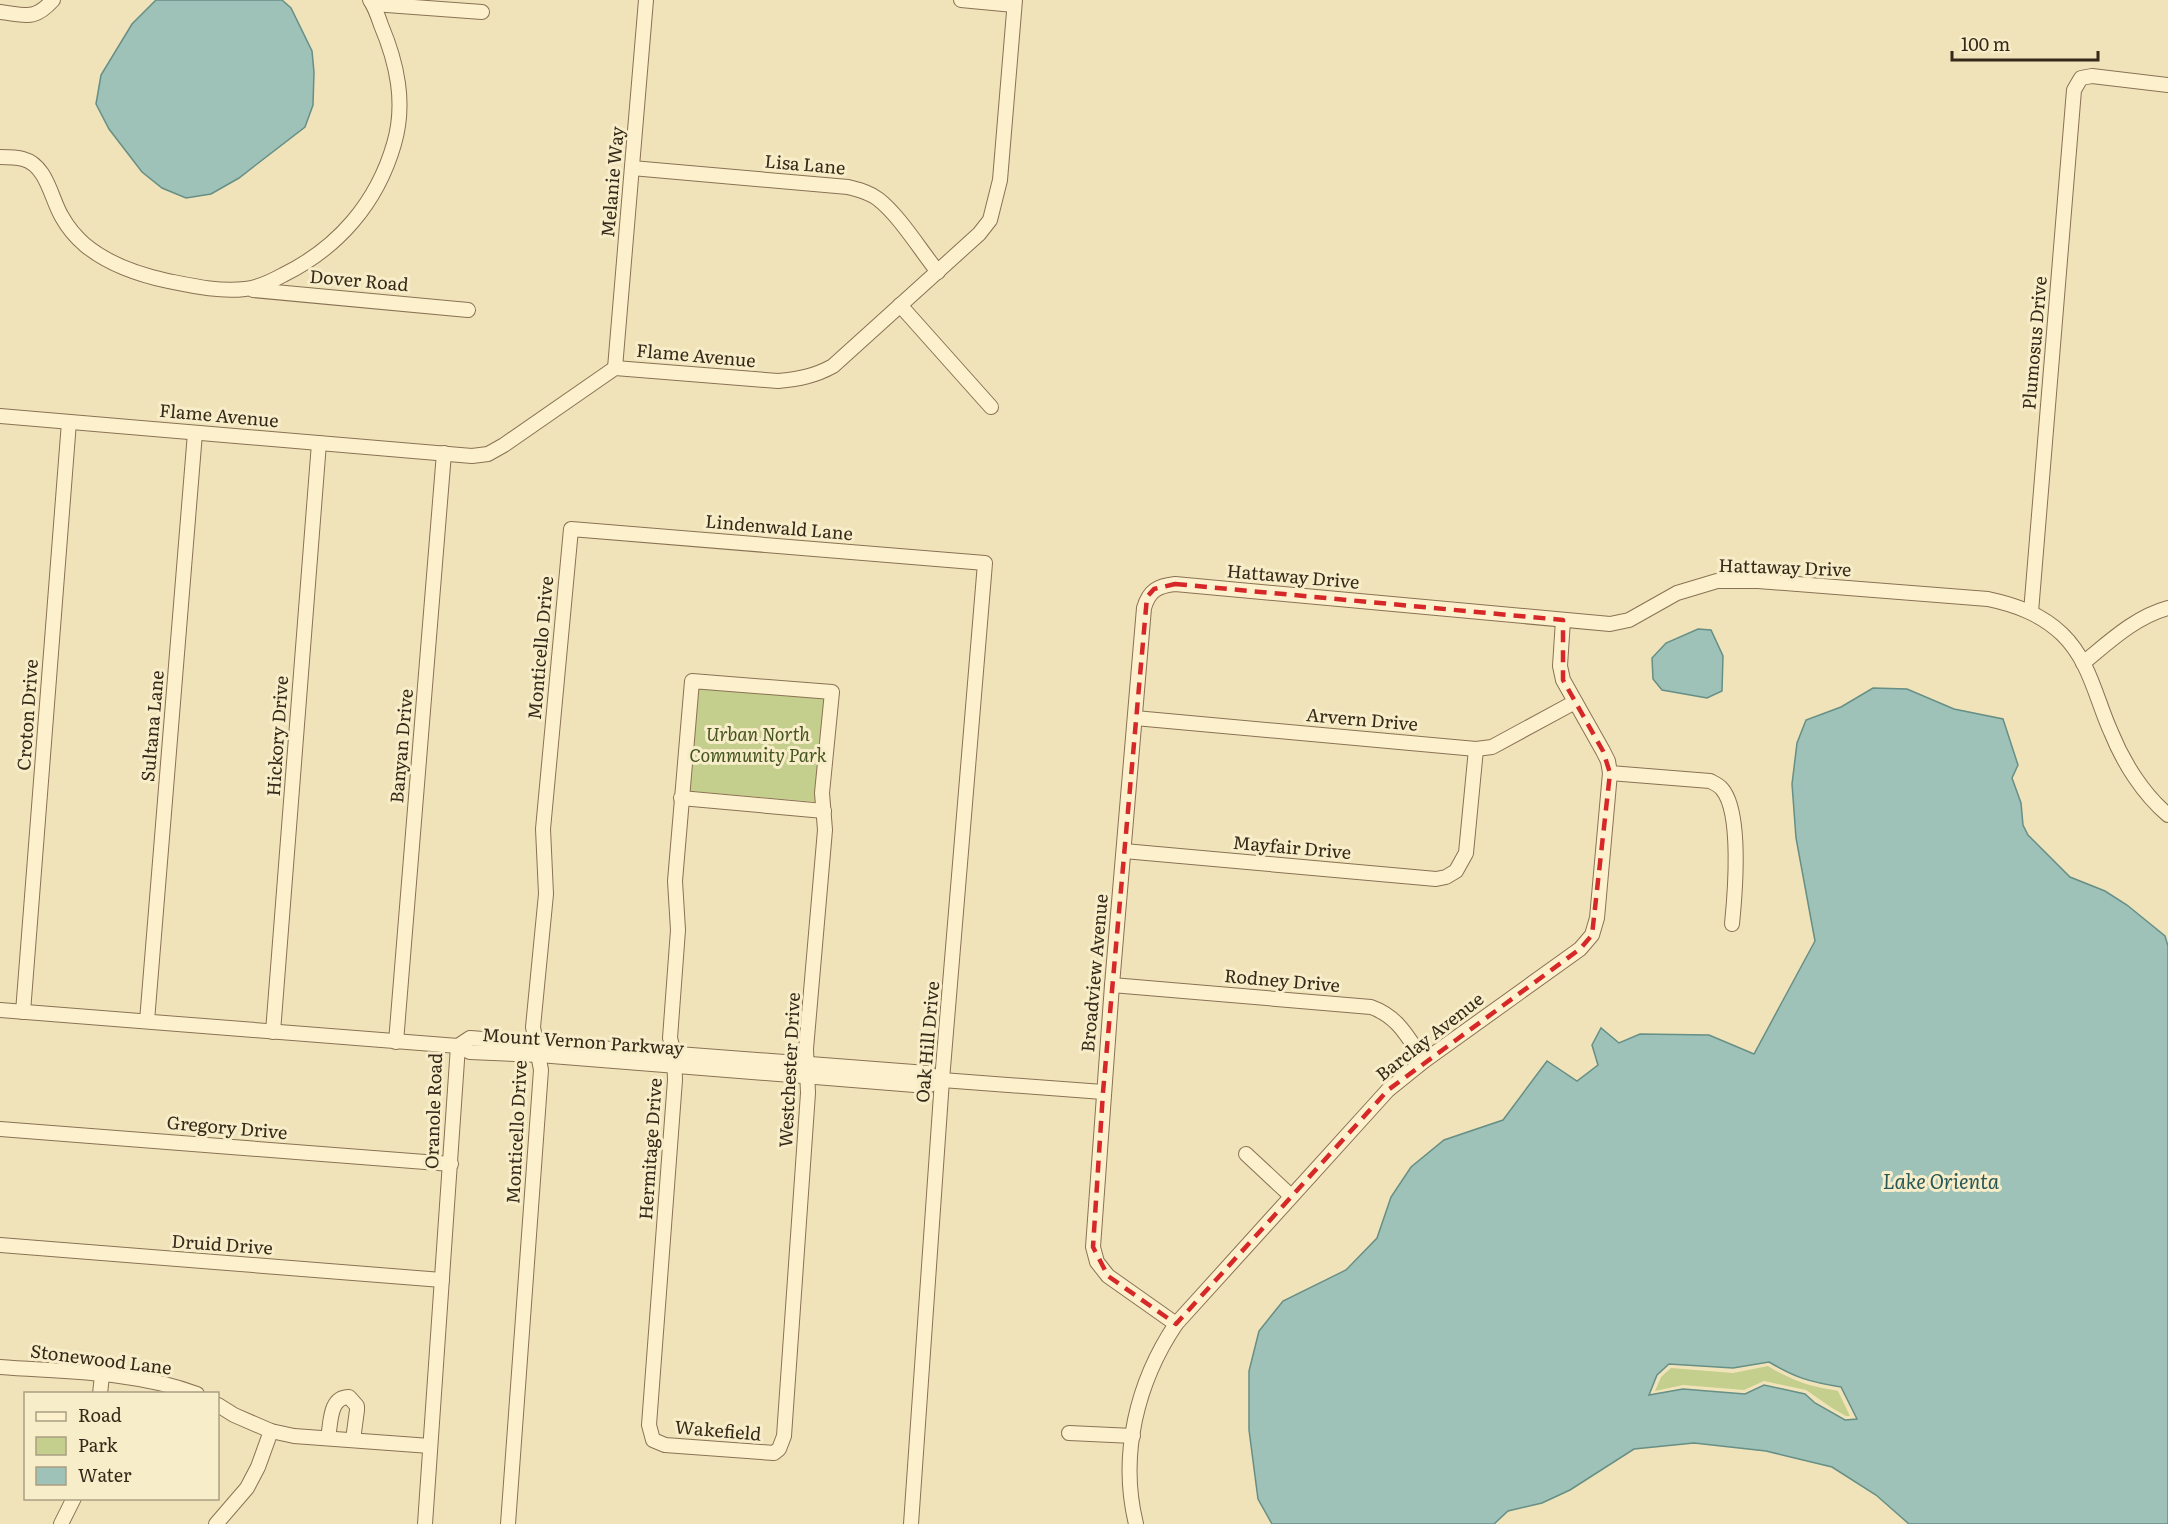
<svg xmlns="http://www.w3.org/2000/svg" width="2168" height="1524" font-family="Literata,serif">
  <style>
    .green { fill: #c4cf8d }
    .water { fill: #9ec1b8; stroke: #668f86; stroke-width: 1.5; fill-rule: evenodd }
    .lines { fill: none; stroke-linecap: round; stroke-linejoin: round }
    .minor-casing { stroke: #897253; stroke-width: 16 }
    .minor { stroke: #fcf0cd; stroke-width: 14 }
    .marked { fill: none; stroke: #d62828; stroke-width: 4.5; stroke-dasharray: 12 8; stroke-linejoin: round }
    .labels { text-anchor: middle; stroke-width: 6; stroke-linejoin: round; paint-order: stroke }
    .street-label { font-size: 18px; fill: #362919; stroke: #f8edc9 }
    .park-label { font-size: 18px; font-style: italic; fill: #44541e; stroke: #f8edc9 }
    .water-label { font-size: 20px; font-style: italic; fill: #275757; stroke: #f8edc9 }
  </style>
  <rect width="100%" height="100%" fill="#f1e3b9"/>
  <g class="green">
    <path d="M699,688L826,699L817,802L690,791Z"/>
    <path d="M1768,1366C1794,1382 1809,1386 1838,1391L1850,1416H1846L1832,1408L1806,1390L1764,1381L1744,1390L1683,1385L1655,1391L1661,1377L1671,1368L1733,1373Z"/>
  </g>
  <g class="water">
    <path d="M156,0H282L291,8L312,51L314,72L313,105L305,127L239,178L211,194L186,198L162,188L142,172L109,129L96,104L101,75L132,24Z"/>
    <path d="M1698,629L1711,630L1723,656L1722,691L1707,698L1662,690L1653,679L1652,658L1666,643Z"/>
    <path d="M1873,688L1907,689L1954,709L2003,719L2018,765L2012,778L2021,803L2023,825L2028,835L2070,877L2105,891L2127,905L2165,936L2168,946V1524H1909L1876,1495L1832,1467L1766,1451L1694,1443L1634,1449L1570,1490L1542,1503L1508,1511L1494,1524H1272L1258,1499L1249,1430V1371L1259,1331L1283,1301L1346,1270L1377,1238L1391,1197L1411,1167L1444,1140L1503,1120L1547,1061L1577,1081L1598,1065L1592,1045L1601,1028L1619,1043L1640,1034L1709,1035L1754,1054L1815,941L1796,838L1792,784L1797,743L1806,720L1841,707ZM1769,1362C1796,1378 1810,1382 1841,1387L1857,1419L1845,1420L1815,1403L1805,1394L1764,1385L1745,1394L1683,1389L1649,1395L1657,1375L1669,1364L1733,1368Z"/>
  </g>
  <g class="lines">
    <defs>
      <g id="minor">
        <path d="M961,0L1014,5"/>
        <path d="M373,4L482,12"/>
        <path d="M0,12C26,15 34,21 53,0"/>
        <path d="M0,157C7,157 16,157 23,159C47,165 51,199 62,217C67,226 77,238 85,245C108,264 140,275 168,281C193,286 219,292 245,289C257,288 272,281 283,275C338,248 377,203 394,144C406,103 397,63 381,25C378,16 375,7 370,0"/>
        <path d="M632,168L848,187C859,190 869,192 878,199C899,215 921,251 938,272"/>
        <path d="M253,290L468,310"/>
        <path d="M900,305L991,407"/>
        <path d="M615,368L646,0"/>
        <path d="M0,416L472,456L488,454L504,445L615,368L778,381C799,379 815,376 833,366L979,234L990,220L1000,180L1015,0"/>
        <path d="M2031,612L2074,90L2081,78L2092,76L2168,85"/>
        <path d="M2083,663C2109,642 2135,617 2168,608"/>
        <path d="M692,681L832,692L822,793L825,830L806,1049L808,1093L784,1436L779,1449L774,1453L665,1445L653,1440L649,1425L675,1080L674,1053L670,1038L678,930L675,881Z"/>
        <path d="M1135,718L1476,749L1492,747L1575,702"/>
        <path d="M1610,773L1710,781C1714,783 1719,785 1722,789C1742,812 1735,894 1732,924"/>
        <path d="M681,798L824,811"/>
        <path d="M1124,851L1436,879L1446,877L1456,871L1466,853L1476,749"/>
        <path d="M1112,985L1371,1007C1399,1017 1408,1038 1424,1061"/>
        <path d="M0,1010L458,1046L470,1052L539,1055L927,1086L942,1080"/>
        <path d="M23,1012L69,422"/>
        <path d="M147,1021L195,433"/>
        <path d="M273,1032L319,443"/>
        <path d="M396,1042L444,453"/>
        <path d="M458,1046L470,1038L927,1073L942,1080L1103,1092"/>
        <path d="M0,1129L451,1164"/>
        <path d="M1246,1154L1291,1196"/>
        <path d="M0,1245L442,1280"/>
        <path d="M1176,1324L1108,1276L1097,1262L1093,1247L1112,985L1144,608C1149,591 1157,586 1175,584L1610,624L1629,620L1677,593L1717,581H1758L1988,599C2016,605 2041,614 2062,634C2090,661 2096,699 2111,732C2123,762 2143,794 2168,815"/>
        <path d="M0,1367C65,1372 134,1371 197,1394"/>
        <path d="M100,1394L102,1375"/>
        <path d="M218,1405L234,1415L271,1431L294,1436L430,1446"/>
        <path d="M1069,1433L1133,1436"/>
        <path d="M328,1438C331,1423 329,1397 349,1397L357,1406V1410L353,1440"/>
        <path d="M61,1524L74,1498"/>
        <path d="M216,1524L247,1488L258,1467L271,1431"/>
        <path d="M425,1524L458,1046"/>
        <path d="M508,1524L541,1070L533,1027L546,894L543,829L571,529L985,563L942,1080L911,1524"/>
        <path d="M1136,1524C1119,1455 1137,1382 1176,1324L1388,1090L1424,1061L1580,949L1592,935L1597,918L1610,773L1608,761L1603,751L1563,680L1560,666L1563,620"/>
      </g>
    </defs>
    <use href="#minor" class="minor-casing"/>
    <use href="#minor" class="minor"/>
  </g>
  <path class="marked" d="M1175,584L1563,620V680L1603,751L1610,773L1592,935L1580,949L1388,1090L1176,1324L1108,1276L1093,1247L1103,1092L1147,597L1154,589Z"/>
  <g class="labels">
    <g class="street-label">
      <text transform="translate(805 165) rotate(5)" y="6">Lisa Lane</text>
      <text transform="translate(613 182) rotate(-85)" y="6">Melanie Way</text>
      <text transform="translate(359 281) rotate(5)" y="6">Dover Road</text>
      <text transform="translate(2035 343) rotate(-85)" y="6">Plumosus Drive</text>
      <text transform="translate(696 356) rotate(5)" y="6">Flame Avenue</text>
      <text transform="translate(219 416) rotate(5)" y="6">Flame Avenue</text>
      <text transform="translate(779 528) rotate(5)" y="6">Lindenwald Lane</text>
      <text transform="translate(1785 568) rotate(2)" y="6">Hattaway Drive</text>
      <text transform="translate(1293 577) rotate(5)" y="6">Hattaway Drive</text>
      <text transform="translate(541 648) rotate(-85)" y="6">Monticello Drive</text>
      <text transform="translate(28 715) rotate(-86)" y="6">Croton Drive</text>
      <text transform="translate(1362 720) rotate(5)" y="6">Arvern Drive</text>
      <text transform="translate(153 726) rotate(-85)" y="6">Sultana Lane</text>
      <text transform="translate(278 736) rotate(-86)" y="6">Hickory Drive</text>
      <text transform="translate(402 746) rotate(-85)" y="6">Banyan Drive</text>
      <text transform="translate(1292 848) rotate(5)" y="6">Mayfair Drive</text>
      <text transform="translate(1095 973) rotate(-85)" y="6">Broadview Avenue</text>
      <text transform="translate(1282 981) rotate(5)" y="6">Rodney Drive</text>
      <text transform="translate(1430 1037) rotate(-38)" y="6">Barclay Avenue</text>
      <text transform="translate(583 1042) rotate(4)" y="6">Mount Vernon Parkway</text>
      <text transform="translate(928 1042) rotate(-85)" y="6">Oak Hill Drive</text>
      <text transform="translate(790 1070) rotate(-87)" y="6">Westchester Drive</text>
      <text transform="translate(434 1111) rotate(-88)" y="6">Oranole Road</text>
      <text transform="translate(227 1128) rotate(5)" y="6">Gregory Drive</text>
      <text transform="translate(517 1132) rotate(-87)" y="6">Monticello Drive</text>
      <text transform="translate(651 1149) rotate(-86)" y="6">Hermitage Drive</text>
      <text transform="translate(222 1245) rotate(4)" y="6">Druid Drive</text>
      <text transform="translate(101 1360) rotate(7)" y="6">Stonewood Lane</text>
      <text transform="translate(718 1431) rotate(5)" y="6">Wakefield</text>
    </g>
    <g class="park-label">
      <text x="758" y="741">Urban North<tspan x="758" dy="21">Community Park</tspan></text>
    </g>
    <g class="water-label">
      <text x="1941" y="1189">Lake Orienta</text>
    </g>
  </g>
  <rect x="24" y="1392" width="195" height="108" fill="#f8edc9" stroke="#aa9f83" stroke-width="1.5"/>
  <rect x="36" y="1412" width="30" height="9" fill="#fcf0cd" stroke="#aa9f83" stroke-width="1.5"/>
  <text x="78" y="1422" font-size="18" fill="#362919">Road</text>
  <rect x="36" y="1437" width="30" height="18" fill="#c4cf8d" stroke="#aa9f83" stroke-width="1.5"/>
  <text x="78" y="1452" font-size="18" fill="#362919">Park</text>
  <rect x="36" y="1467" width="30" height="18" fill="#9ec1b8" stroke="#aa9f83" stroke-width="1.5"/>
  <text x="78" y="1482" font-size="18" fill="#362919">Water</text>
  <path d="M1952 51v9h146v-9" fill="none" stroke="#362919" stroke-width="3"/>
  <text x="1961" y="51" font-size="18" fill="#362919" stroke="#f8edc9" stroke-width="4.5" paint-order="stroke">100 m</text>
</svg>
